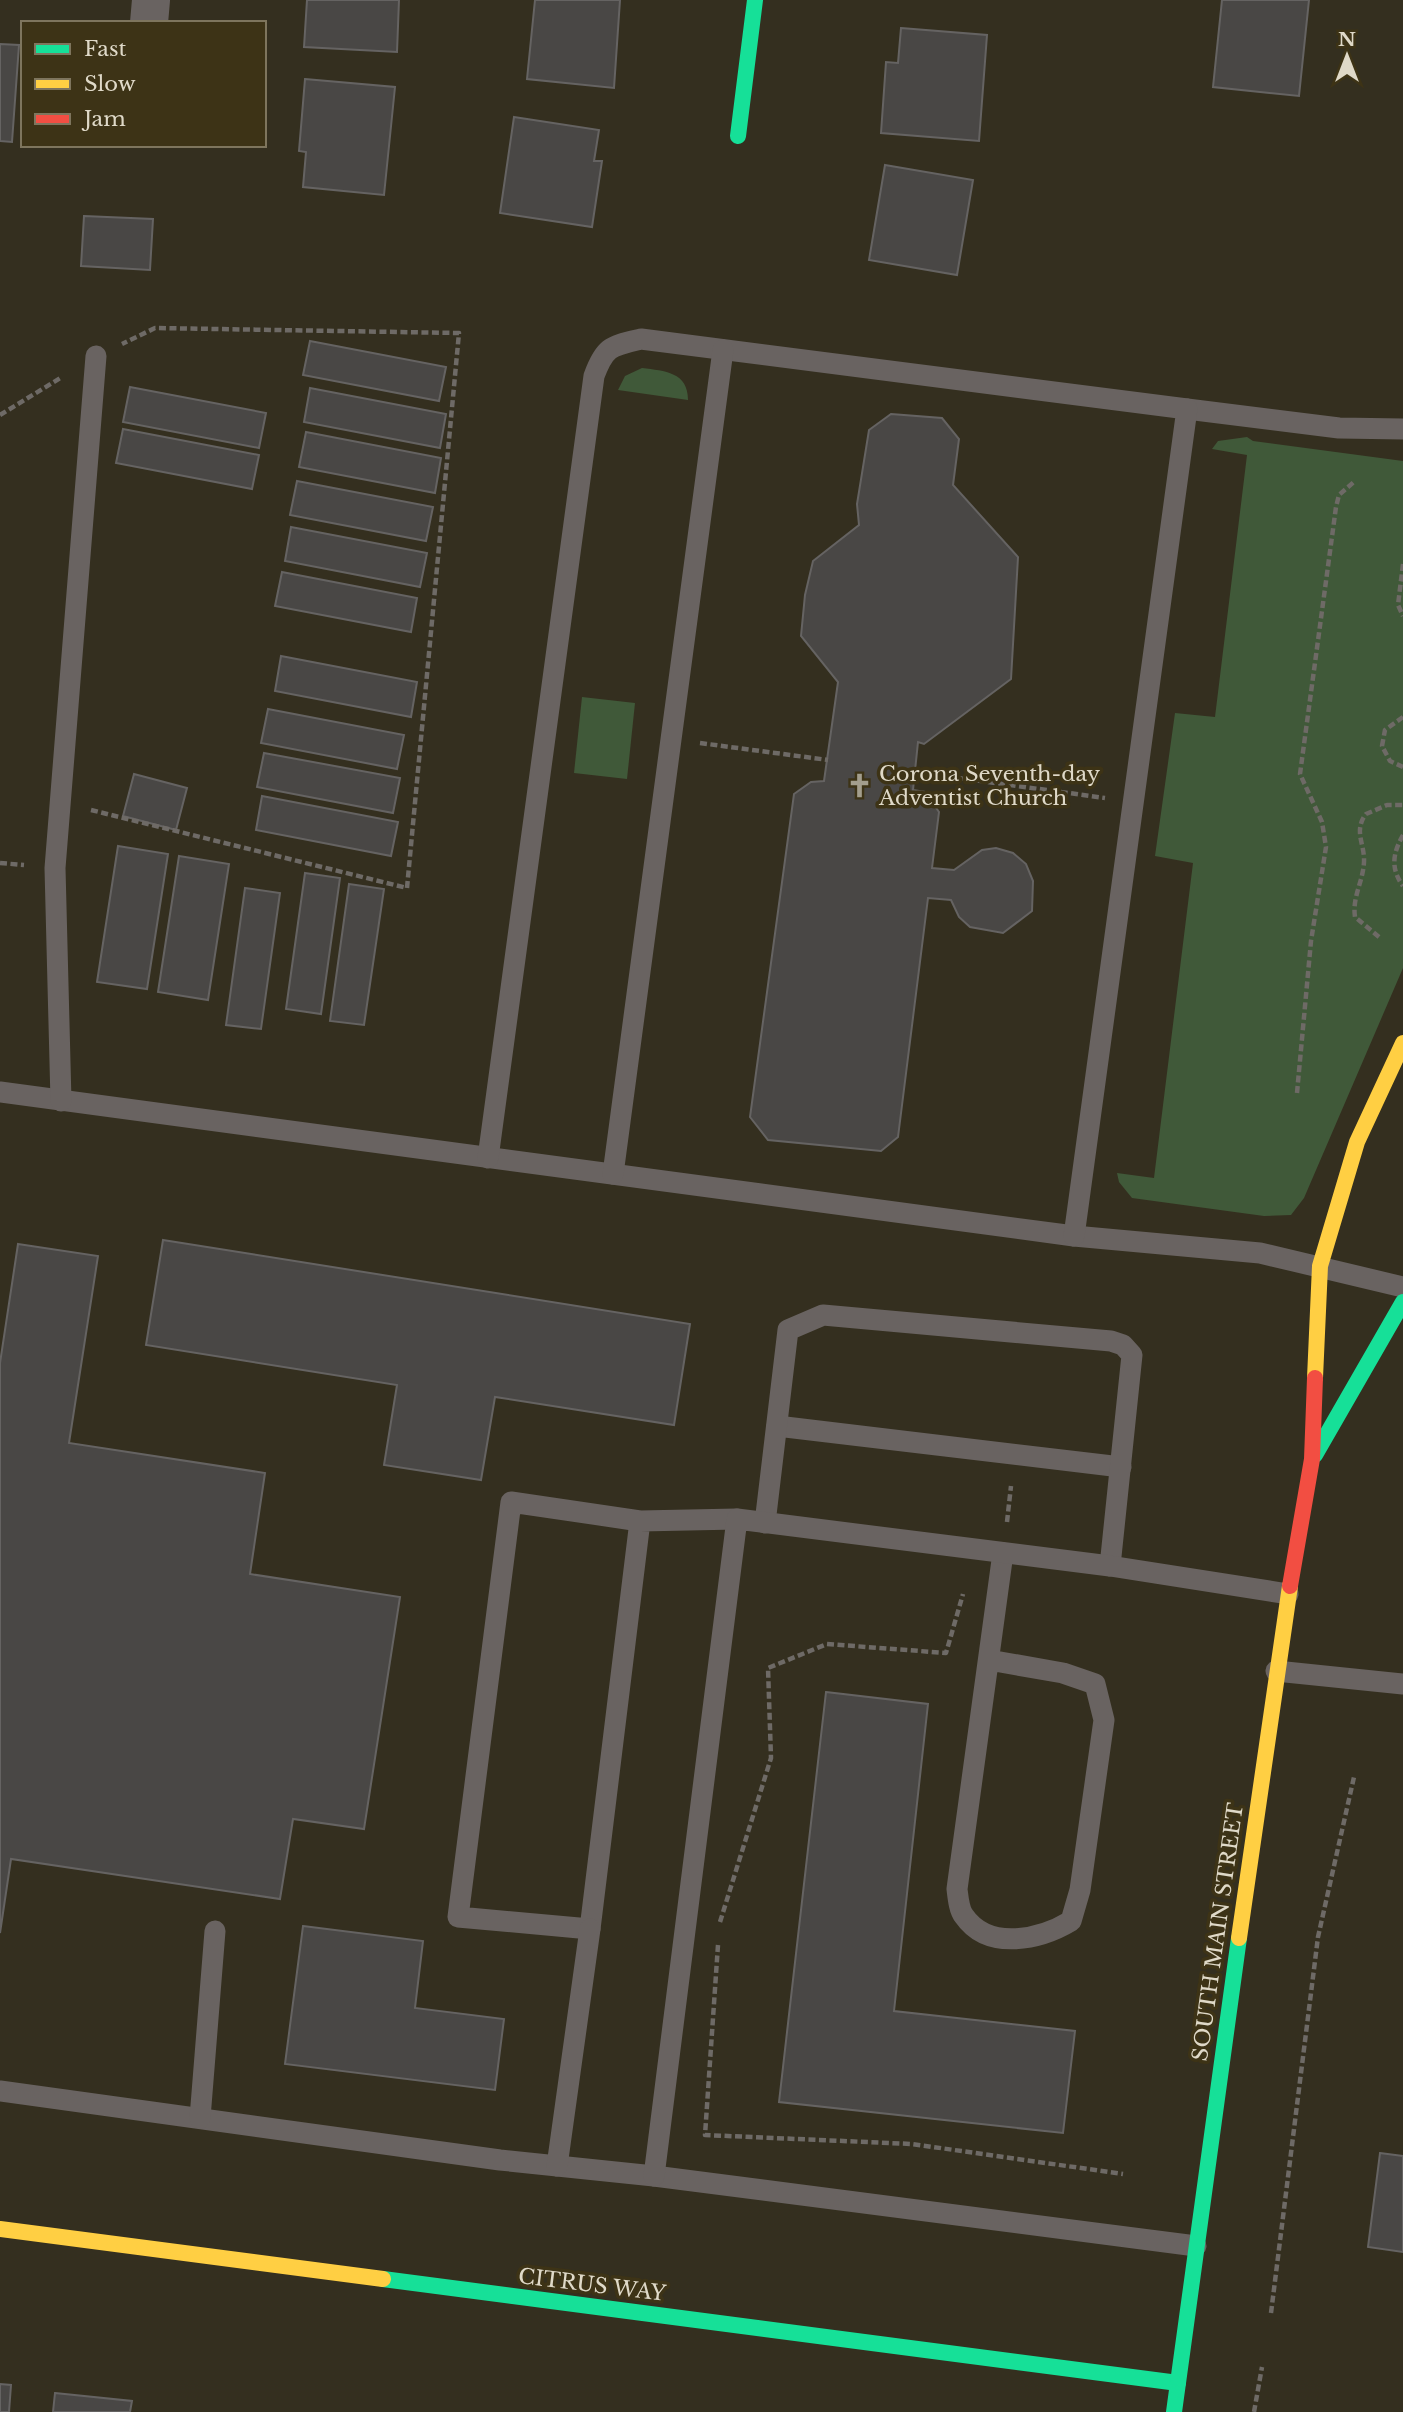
<svg xmlns="http://www.w3.org/2000/svg" width="1403" height="2412" font-family="'Libre Baskerville',serif">
  <style>
    .green { fill: #405939 }
    .building { fill: #494745; stroke: #656362; stroke-width: 2 }
    .lines { fill: none; stroke-linecap: round; stroke-linejoin: round }
    .path { stroke: #6e6a66; stroke-width: 4.5; stroke-dasharray: 7 3.5; stroke-linecap: butt }
    .lane { stroke: #696361; stroke-width: 21 }
    .street { stroke: #696361; stroke-width: 38 }
    .fast { stroke: #16e098; stroke-width: 16 }
    .slow { stroke: #ffcf43; stroke-width: 16 }
    .jam { stroke: #f24e42; stroke-width: 16 }
    .labels { text-anchor: middle; stroke-width: 7; stroke-linejoin: round; paint-order: stroke }
    .poi-label { font-size: 21px; fill: #dfd9c8; stroke: #3d3316; text-anchor: start }
    .street-label { font-size: 21px; fill: #dfd9c8; stroke: #3d3316 }
  </style>
  <rect width="100%" height="100%" fill="#342f1f"/>
  <g class="green">
    <path d="M642,368C665,371 688,372 688,400L618,390L625,376Z"/>
    <path d="M1247,437L1253,441L1403,461V968L1304,1198L1291,1215L1264,1216L1132,1198L1119,1182L1117,1173L1154,1178L1193,863L1155,856L1175,713L1215,717L1247,455L1212,449L1218,441Z"/>
    <path d="M582,697L635,703L627,779L574,773Z"/>
  </g>
  <g class="building">
    <path d="M307,0H399L397,52L304,47Z"/>
    <path d="M535,0H620L614,88L527,79Z"/>
    <path d="M1222,0H1309L1299,96L1213,87Z"/>
    <path d="M901,28L987,35L979,141L881,133L886,62L898,63Z"/>
    <path d="M0,44L19,45L12,142L0,141Z"/>
    <path d="M305,79L395,87L384,195L303,187L306,152L299,151Z"/>
    <path d="M514,117L599,130L594,161H602L592,227L500,213Z"/>
    <path d="M885,165L973,180L957,275L869,260Z"/>
    <path d="M84,216L153,219L150,270L81,266Z"/>
    <path d="M310,341L446,367L439,401L303,375Z"/>
    <path d="M130,387L266,413L259,448L123,422Z"/>
    <path d="M310,388L446,414L440,448L304,422Z"/>
    <path d="M891,414L942,418L959,439L953,485L1018,557L1011,679L924,744L918,742L913,790L925,792L939,812L932,868L954,870L982,850L996,848L1013,853L1026,864L1033,881L1032,911L1003,933L970,927L959,917L951,900L928,898L898,1137L881,1151L768,1140L750,1117L794,794L811,782L824,781L838,682L801,636L805,595L813,561L859,525L857,504L869,430Z"/>
    <path d="M123,429L259,455L252,489L116,463Z"/>
    <path d="M306,432L441,458L435,493L299,467Z"/>
    <path d="M297,481L433,507L426,541L290,515Z"/>
    <path d="M291,527L427,553L420,587L285,561Z"/>
    <path d="M282,572L417,598L411,632L275,606Z"/>
    <path d="M281,656L417,682L411,717L275,691Z"/>
    <path d="M268,709L404,735L397,769L261,743Z"/>
    <path d="M264,753L400,778L393,813L257,787Z"/>
    <path d="M134,774L187,788L176,830L123,816Z"/>
    <path d="M262,796L398,822L391,856L256,830Z"/>
    <path d="M118,846L168,854L147,989L97,982Z"/>
    <path d="M179,856L229,864L208,1000L158,992Z"/>
    <path d="M305,873L340,878L321,1014L286,1009Z"/>
    <path d="M349,884L384,889L364,1025L330,1021Z"/>
    <path d="M245,888L280,893L261,1029L226,1025Z"/>
    <path d="M163,1240L690,1324L674,1425L495,1397L481,1480L384,1465L397,1385L146,1345Z"/>
    <path d="M18,1244L98,1256L69,1443L265,1473L250,1574L400,1597L364,1829L293,1819L280,1899L11,1859L0,1933V1363Z"/>
    <path d="M826,1692L928,1704L894,2011L1075,2031L1063,2133L779,2102Z"/>
    <path d="M303,1926L423,1941L415,2008L504,2019L495,2090L285,2064Z"/>
    <path d="M1380,2153L1403,2156V2252L1368,2247Z"/>
    <path d="M0,2384L11,2385L9,2412H0Z"/>
    <path d="M55,2393L132,2401L130,2412H53Z"/>
  </g>
  <g class="lines">
    <g class="path">
      <path d="M0,415L62,377"/>
      <path d="M1403,564L1398,605L1403,616"/>
      <path d="M1403,717L1385,730L1382,746L1390,761L1403,767"/>
      <path d="M700,743L828,760"/>
      <path d="M915,772L1105,798"/>
      <path d="M91,810L407,888L459,333L155,328L122,344"/>
      <path d="M1403,835C1393,853 1390,868 1403,886"/>
      <path d="M0,863L24,865"/>
      <path d="M1379,937L1355,917C1352,897 1363,882 1364,862C1365,844 1353,831 1366,814L1387,805H1403"/>
      <path d="M1297,1093L1311,941L1326,847L1322,822L1300,774L1336,507L1339,495L1355,481"/>
      <path d="M1007,1522L1011,1486"/>
      <path d="M720,1922L771,1758L768,1668L827,1644L946,1653L963,1594"/>
      <path d="M718,1945L705,2135L912,2144L1123,2174"/>
      <path d="M1271,2313L1318,1937L1354,1777"/>
      <path d="M1254,2412L1262,2367"/>
    </g>
    <g class="lane">
      <path d="M1187,409L1339,428L1403,429"/>
      <path d="M0,1092L1074,1236L1260,1253L1403,1287"/>
      <path d="M61,1101L55,868L96,356"/>
      <path d="M488,1158L594,376C605,346 611,346 641,339L1187,409L1074,1236"/>
      <path d="M613,1174L723,350"/>
      <path d="M777,1426L1121,1467"/>
      <path d="M640,1521L590,1929L458,1917L511,1502L640,1521L737,1519"/>
      <path d="M765,1523L788,1330L823,1315L1111,1341L1123,1345L1132,1355L1110,1566"/>
      <path d="M989,1660L1063,1673L1095,1684L1104,1720L1080,1890L1071,1921C1041,1939 989,1952 964,1916C959,1910 958,1897 957,1889L1003,1553"/>
      <path d="M1276,1671L1403,1684"/>
      <path d="M0,2091L500,2160L654,2176L1196,2246"/>
      <path d="M200,2118L215,1931"/>
      <path d="M557,2166L590,1929"/>
      <path d="M654,2176L737,1519L1110,1566L1288,1594"/>
    </g>
    <path class="street" d="M149,23L151,0"/>
    <g class="fast">
      <path d="M738,136L755,0"/>
      <path d="M1315,1455L1403,1302"/>
      <path d="M383,2279L1178,2383"/>
      <path d="M1174,2412L1239,1938"/>
    </g>
    <g class="slow">
      <path d="M1315,1378L1320,1266L1357,1142L1403,1043"/>
      <path d="M1239,1938L1290,1586"/>
      <path d="M0,2229L383,2279"/>
    </g>
    <path class="jam" d="M1290,1586L1312,1459L1315,1378"/>
  </g>
  <defs>
    <symbol id="church-bare" viewBox="-9 -9 18 18"><path d="M-1.2-6h2.4v3.5h3.3v2.4h-3.3V6h-2.4V-.1h-3.3v-2.4h3.3Z" fill="#a39e8d" stroke="#3d3316" stroke-width="2.5" paint-order="stroke"/></symbol>
  </defs>
  <g fill-rule="evenodd">
    <use href="#church-bare" x="842" y="768" width="35" height="35"/>
  </g>
  <g class="labels">
    <g class="poi-label">
      <text x="879" y="781">Corona Seventh-day<tspan x="879" dy="24">Adventist Church</tspan></text>
    </g>
    <g class="street-label">
      <text transform="translate(1218 1932) rotate(-82)" y="7">SOUTH MAIN STREET</text>
      <text transform="translate(592 2285) rotate(7)" y="7">CITRUS WAY</text>
    </g>
  </g>
  <rect x="21" y="21" width="245" height="126" fill="#3d3316" stroke="#7e755d" stroke-width="2"/>
  <rect x="35" y="44" width="35" height="10" fill="#16e098" stroke="#7e755d" stroke-width="2"/>
  <text x="84" y="56" font-size="21" fill="#dfd9c8">Fast</text>
  <rect x="35" y="79" width="35" height="10" fill="#ffcf43" stroke="#7e755d" stroke-width="2"/>
  <text x="84" y="91" font-size="21" fill="#dfd9c8">Slow</text>
  <rect x="35" y="114" width="35" height="10" fill="#f24e42" stroke="#7e755d" stroke-width="2"/>
  <text x="84" y="126" font-size="21" fill="#dfd9c8">Jam</text>
  <g transform="translate(1347 56)" stroke="#3d3316" stroke-width="5" paint-order="stroke">
  <path d="M0-5L12 26L0 18L-12 26Z" fill="#dfd9c8"/>
  <text y="-10" font-size="19" font-weight="bold" text-anchor="middle" fill="#dfd9c8">N</text>
  </g>
</svg>
